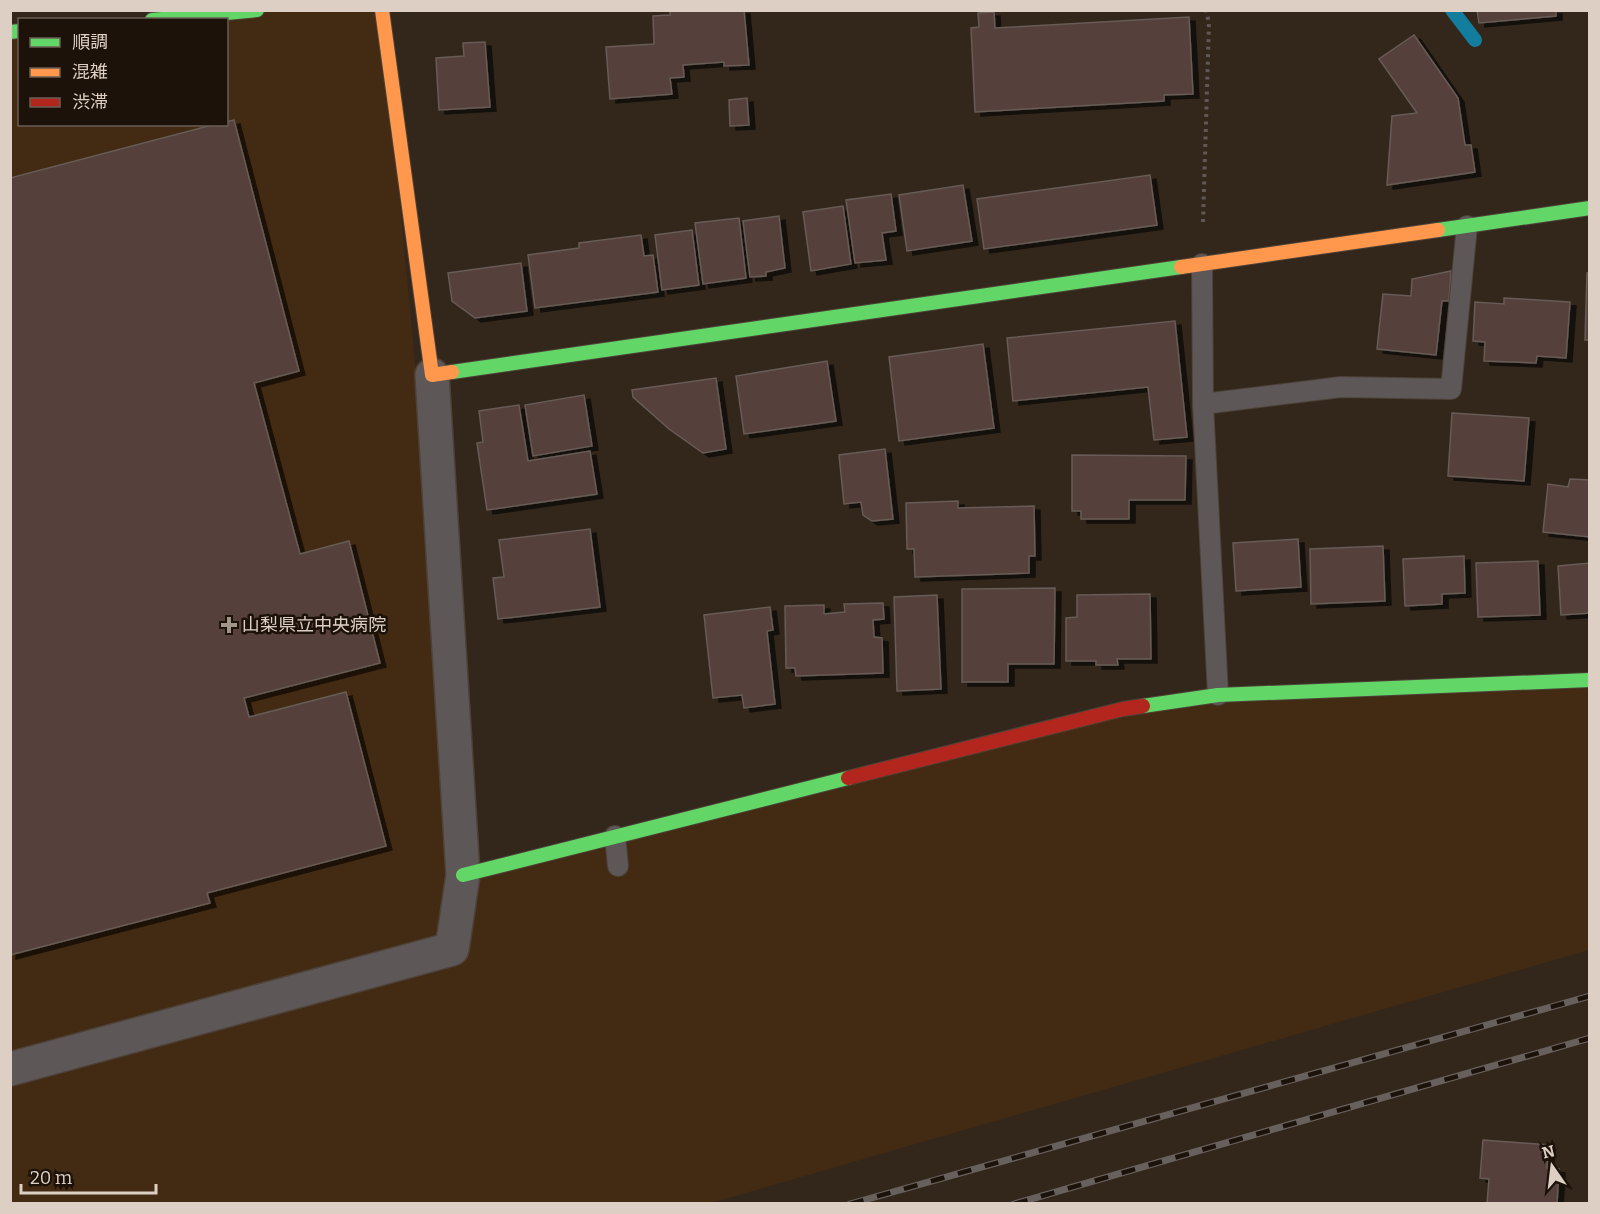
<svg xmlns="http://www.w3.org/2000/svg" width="1600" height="1214" font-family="Bitter,'Noto Sans JP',serif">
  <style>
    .built { fill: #432a12 }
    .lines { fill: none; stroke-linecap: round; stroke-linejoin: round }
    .stream { stroke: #127d9c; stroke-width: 14 }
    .building { fill: #54403b; stroke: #675b56; stroke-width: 1.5; filter: url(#shadow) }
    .lane-casing { stroke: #4d4238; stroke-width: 22 }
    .street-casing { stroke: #4d4238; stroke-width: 36 }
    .fast-casing { stroke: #4d4238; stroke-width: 16 }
    .slow-casing { stroke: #4d4238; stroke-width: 16 }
    .jam-casing { stroke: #4d4238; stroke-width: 16 }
    .path { stroke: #5f5854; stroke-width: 4; stroke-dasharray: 3 4.5; stroke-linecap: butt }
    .lane { stroke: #5e5757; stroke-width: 20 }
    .street { stroke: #5e5757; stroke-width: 33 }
    .fast { stroke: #63d668; stroke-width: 14 }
    .slow { stroke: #ff974d; stroke-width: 14 }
    .jam { stroke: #b3261e; stroke-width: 14 }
    .rail-casing { stroke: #67605d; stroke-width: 7 }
    .rail { stroke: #1c120a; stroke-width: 4.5; stroke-dasharray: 14; stroke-linecap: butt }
    .poi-dot { fill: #a29489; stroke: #1c120a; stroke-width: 2 }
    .labels { text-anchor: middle; stroke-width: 5; stroke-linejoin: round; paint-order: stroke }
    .poi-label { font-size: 18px; fill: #ddcfc3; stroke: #1c120a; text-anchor: start }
  </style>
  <defs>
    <filter id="shadow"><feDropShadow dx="6" dy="4" stdDeviation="0" flood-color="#0009"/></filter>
  </defs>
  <rect width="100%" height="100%" fill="#33271c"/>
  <path class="built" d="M257,10L382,11L463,875L1123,709L1589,680V950L711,1203H11L10,32L19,31L20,124H226V20Z"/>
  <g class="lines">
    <path class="stream" d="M1452,10L1475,40"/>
  </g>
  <g class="building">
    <path d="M670,10H744L749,65L724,66V62L683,65L684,77L670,78L672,94L610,99L606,47L654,44L653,16L670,15Z"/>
    <path d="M1477,10H1556V16L1479,23Z"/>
    <path d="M994,12L995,28L1189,17L1193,94L1164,95V101L975,112L971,28L979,27L978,13Z"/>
    <path d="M1414,35L1458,98L1465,145H1471L1475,172L1387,185L1392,116L1417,113L1379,59Z"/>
    <path d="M485,42L490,107L439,110L436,58L464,56L463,43Z"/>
    <path d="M747,98L749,125L730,126L729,100Z"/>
    <path d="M234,120L299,371L254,383L300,554L349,541L380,663L244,698L249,717L346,692L386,846L207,893L210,903L10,955V178L216,124H226V122Z"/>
    <path d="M1150,175L1157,225L984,249L977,199Z"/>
    <path d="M963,185L972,241L907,251L899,195Z"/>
    <path d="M891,194L896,231L882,233L886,260L855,263L846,200Z"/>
    <path d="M843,206L851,264L811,271L803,212Z"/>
    <path d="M779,216L785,268L766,272V276L750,277L743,221Z"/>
    <path d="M739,218L746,278L703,284L695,223Z"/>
    <path d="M692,230L699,285L662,290L655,235Z"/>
    <path d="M641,235L644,256L653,255L658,292L535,308L528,255L579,248V243Z"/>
    <path d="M521,263L527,311L475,318L452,301L448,273Z"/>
    <path d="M1451,271L1449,301H1442L1436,355L1377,349L1383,294L1411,296L1412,279Z"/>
    <path d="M1587,273H1590V340H1585Z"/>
    <path d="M1504,298L1570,302L1566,358L1537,356L1536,363L1484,361L1485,342L1473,341L1475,302L1504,304Z"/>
    <path d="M1175,321L1187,437L1154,440L1148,387L1013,401L1007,338Z"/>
    <path d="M983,344L994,428L899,441L889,357Z"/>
    <path d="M827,361L836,421L744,434L736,376Z"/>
    <path d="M716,378L726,449L703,453L669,429L633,397L632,390Z"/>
    <path d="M584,395L592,446L533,456L525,405Z"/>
    <path d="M519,405L528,461L590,451L597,494L487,510L477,443L483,442L479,411Z"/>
    <path d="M1452,413L1529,418L1524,481L1448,476Z"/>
    <path d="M885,449L893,519L872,521L863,515L861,502L844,504L839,455Z"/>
    <path d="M1072,455L1186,456L1185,500H1129V519H1081V511H1072Z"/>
    <path d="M1570,479L1590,480V537L1543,532L1548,484L1568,487Z"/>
    <path d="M958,501V508L1034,506L1035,556H1029V573L915,577L914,549H907L906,503Z"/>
    <path d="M590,529L600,607L498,619L493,578L504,577L499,540Z"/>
    <path d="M1298,539L1301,587L1236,591L1233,543Z"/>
    <path d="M1383,546L1385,601L1311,604L1310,549Z"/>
    <path d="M1464,556L1465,593L1442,594V604L1405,606L1403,559Z"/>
    <path d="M1538,561L1540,615L1478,617L1476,563Z"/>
    <path d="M1590,563V613L1561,615L1558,566Z"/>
    <path d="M1055,588L1054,664H1008V682H962V589Z"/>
    <path d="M1150,594L1151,659H1117L1118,665H1096V661H1066V618L1077,617V595Z"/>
    <path d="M937,595L941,689L897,691L894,597Z"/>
    <path d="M883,603L884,619L873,620L874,637L882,638L883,673L796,676L795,668H786L785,606L824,605V614L845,612L844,604Z"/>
    <path d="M770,607L773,630L767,631L775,704L744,708L742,695L713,698L704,615Z"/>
    <path d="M1483,1140L1549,1145L1547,1168L1559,1169L1557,1204H1487L1489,1179L1480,1178Z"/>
  </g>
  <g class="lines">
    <defs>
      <g id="lane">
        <path d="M1202,264L1203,404"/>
        <path d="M1218,695L1203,404L1341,387L1451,389L1467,226"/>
        <path d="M615,836L618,866"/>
      </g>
      <path id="street" d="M10,1069L452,949L463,875L432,375"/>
      <g id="fast">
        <path d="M152,20L257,10"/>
        <path d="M10,32L20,31"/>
        <path d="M1438,230L1590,208"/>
        <path d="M452,372L1181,267"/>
        <path d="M1143,706L1218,695L1590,680"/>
        <path d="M463,875L848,778"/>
      </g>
      <g id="slow">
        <path d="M382,10L432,375L452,372"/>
        <path d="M1181,267L1438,230"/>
      </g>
      <path id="jam" d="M848,778L1123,709L1143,706"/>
    </defs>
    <use href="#lane" class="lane-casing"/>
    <use href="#street" class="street-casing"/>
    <use href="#fast" class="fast-casing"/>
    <use href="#slow" class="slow-casing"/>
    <use href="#jam" class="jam-casing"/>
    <path class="path" d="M1203,222L1209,23L1206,10"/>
    <use href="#lane" class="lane"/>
    <use href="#street" class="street"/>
    <use href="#fast" class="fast"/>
    <use href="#slow" class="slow"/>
    <use href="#jam" class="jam"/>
    <defs>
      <g id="rail">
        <path d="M850,1204L1590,996"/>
        <path d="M1014,1204L1590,1038"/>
      </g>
    </defs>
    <use href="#rail" class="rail-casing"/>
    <use href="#rail" class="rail"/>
  </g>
  <path class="poi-dot" d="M226 616h6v6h6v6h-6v6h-6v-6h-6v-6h6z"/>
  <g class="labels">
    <g class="poi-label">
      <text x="242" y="631">山梨県立中央病院</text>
    </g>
  </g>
  <rect width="1600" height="1214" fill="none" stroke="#ddcfc3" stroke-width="24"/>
  <rect x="18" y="18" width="210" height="108" fill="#1c120a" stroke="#695e54" stroke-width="1.5"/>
  <rect x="30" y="38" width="30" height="9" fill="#63d668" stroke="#695e54" stroke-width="1.5"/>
  <text x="72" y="48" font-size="18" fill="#ddcfc3">順調</text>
  <rect x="30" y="68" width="30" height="9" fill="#ff974d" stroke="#695e54" stroke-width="1.5"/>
  <text x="72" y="78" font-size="18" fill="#ddcfc3">混雑</text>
  <rect x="30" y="98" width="30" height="9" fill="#b3261e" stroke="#695e54" stroke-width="1.5"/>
  <text x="72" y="108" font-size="18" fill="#ddcfc3">渋滞</text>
  <g transform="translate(1552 1166) rotate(346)" stroke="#1c120a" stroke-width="4.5" paint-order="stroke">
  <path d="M0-4.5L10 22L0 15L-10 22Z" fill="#ddcfc3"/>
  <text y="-9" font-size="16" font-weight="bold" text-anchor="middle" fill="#ddcfc3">N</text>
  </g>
  <path d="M21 1184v9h135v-9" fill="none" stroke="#ddcfc3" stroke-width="3"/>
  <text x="30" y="1184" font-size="18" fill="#ddcfc3" stroke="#1c120a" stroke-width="4.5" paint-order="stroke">20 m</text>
</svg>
